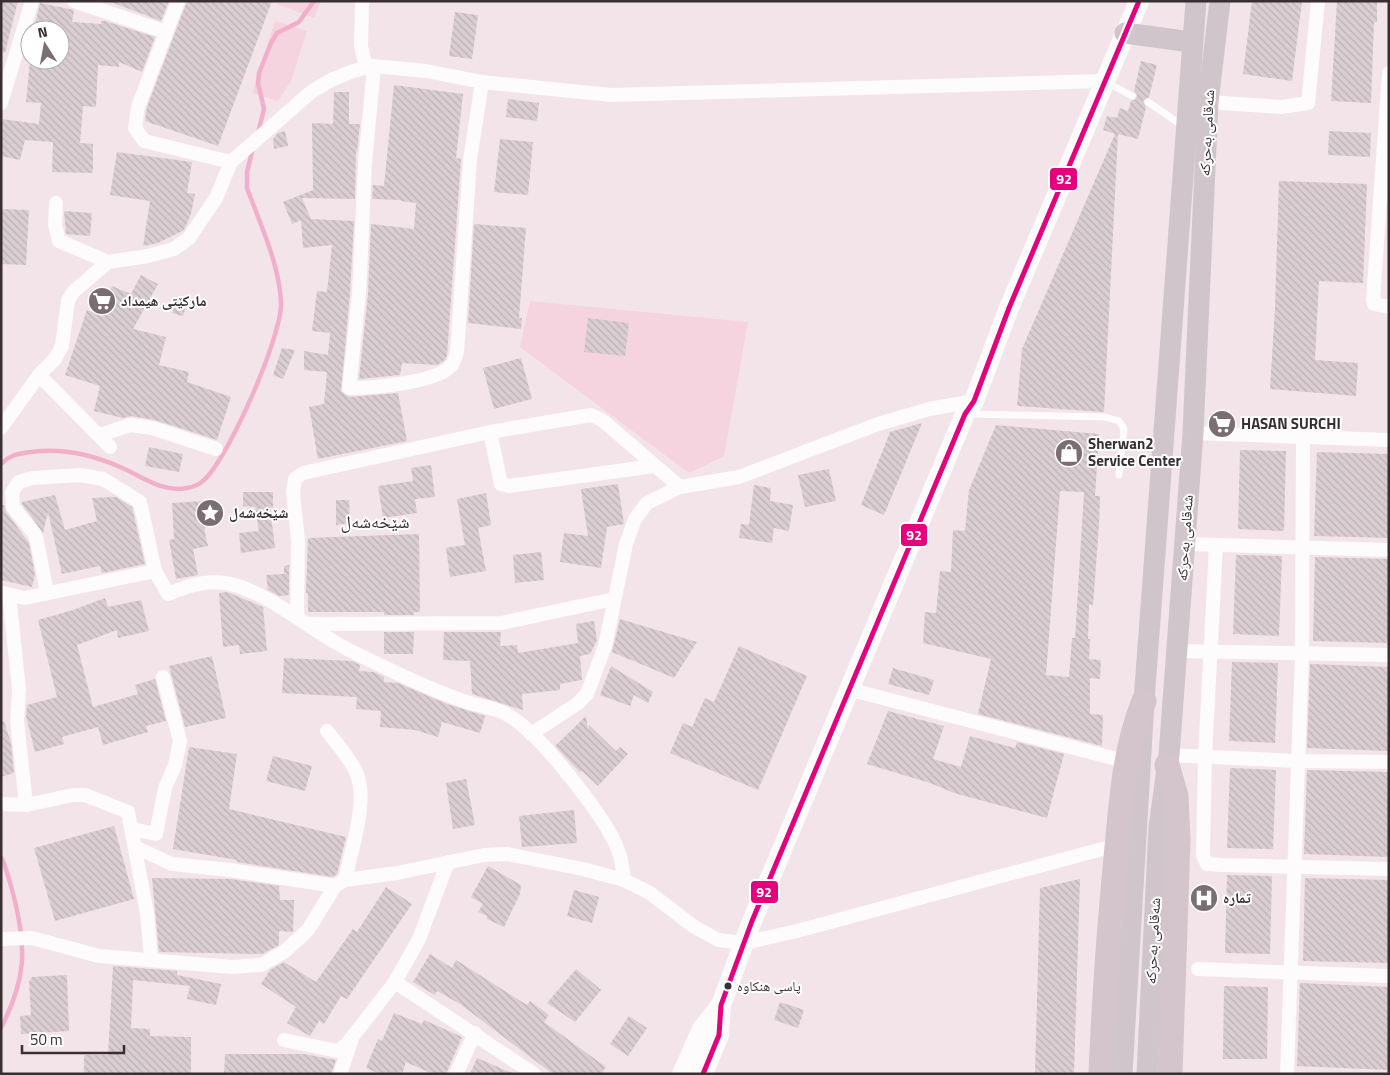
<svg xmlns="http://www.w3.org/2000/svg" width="1390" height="1075" font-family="'Titillium Web','Noto Naskh Arabic',sans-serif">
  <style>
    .green { fill: #f5d4df }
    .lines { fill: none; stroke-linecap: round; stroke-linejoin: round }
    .stream { stroke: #f2afc9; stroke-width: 4.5 }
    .building { fill: url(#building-back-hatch); fill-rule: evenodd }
    .lane { stroke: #fdfbfc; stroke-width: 7 }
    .street { stroke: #fdfbfc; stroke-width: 14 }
    .secondary { stroke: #fdfbfc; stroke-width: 20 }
    .primary { stroke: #d0c5ca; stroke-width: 21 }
    .highway { stroke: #d4c4cb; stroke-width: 25 }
    .bus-1-casing { stroke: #fff; stroke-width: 9 }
    .bus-1 { stroke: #e5007d; stroke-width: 5 }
    .bus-dot { fill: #392f33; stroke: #fff; stroke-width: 2 }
    .labels { text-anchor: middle; stroke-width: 4; stroke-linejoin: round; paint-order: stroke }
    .bus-label { font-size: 14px; fill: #392f33; stroke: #fff; text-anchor: start }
    .street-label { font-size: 15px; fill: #392f33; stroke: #fff }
    .poi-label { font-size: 15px; font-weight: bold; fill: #392f33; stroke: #fff; text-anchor: start }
    .quarter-label { font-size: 18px; fill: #392f33; stroke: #fff }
    .line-badge { stroke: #fff; stroke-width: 2 }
    .badge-label { font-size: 14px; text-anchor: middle; font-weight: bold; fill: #fff }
  </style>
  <defs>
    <pattern id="building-back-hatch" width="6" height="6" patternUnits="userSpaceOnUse" patternTransform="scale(1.25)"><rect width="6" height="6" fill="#daced2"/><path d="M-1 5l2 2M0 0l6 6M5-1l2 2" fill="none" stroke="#bcb1b5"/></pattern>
  </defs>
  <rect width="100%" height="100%" fill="#f3e4e9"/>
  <g class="green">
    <path d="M278,1H321L314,18L277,4Z"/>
    <path d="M275,21L307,31L291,81L278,101L252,93Z"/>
    <path d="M530,301L748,322L724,456L689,473L520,347Z"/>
  </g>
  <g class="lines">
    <g class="stream">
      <path d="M258,133L264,109L258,83L259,73L271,43L277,33L299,22L314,1"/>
      <path d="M1,464C11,454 18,454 31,452C61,448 93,455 120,467C142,476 162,493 187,488C193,487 200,484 204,480C229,457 281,338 281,304C280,265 260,224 247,188V172L253,148"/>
      <path d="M1,857C7,869 10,883 14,897C27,950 26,979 1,1028"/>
    </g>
  </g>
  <g class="building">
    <path d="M1,1H18L5,53L1,52Z"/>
    <path d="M108,1H169L161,21Z"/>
    <path d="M187,1H272L218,146L145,121L147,107Z"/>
    <path d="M1252,1H1302L1292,81L1243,74Z"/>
    <path d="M1337,1H1377V22H1374L1371,103L1331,101Z"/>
    <path d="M40,3L74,10L72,22L101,24V21H105L155,37L142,72L119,62V67L98,65L96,107L83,106L80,143L93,144V173L52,172L53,142L25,140L20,160L1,156V119L39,124L41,103L26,102L30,60H60V30H34Z"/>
    <path d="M455,12L478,15L472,59L449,56Z"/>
    <path d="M1141,61L1157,65L1149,97L1143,101L1146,107L1138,139L1118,134L1104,412L1017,406L1022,349L1115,134L1103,130L1107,116L1117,118L1120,108L1128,111L1131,101L1136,99L1137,94L1134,91Z"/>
    <path d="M394,85L463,94L456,158L461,159L447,355L445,360L437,365L402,363L400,375L359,379L368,294L371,224L414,229L416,203L401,201V200L372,199L373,185L384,186Z"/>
    <path d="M334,92H349V124H360L357,152L356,151L355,199L302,198L311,219L354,221L350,293L341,391L349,397L398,393L407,441L318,459L309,407L324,404L327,372L304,370V351L328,355L330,333L312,331L317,291L327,292L332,245L303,248L301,220L292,224L283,202L313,190L312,123L333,124Z"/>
    <path d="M508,99L539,103L537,121L506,117Z"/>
    <path d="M285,131L288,146L274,149L273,139L278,133Z"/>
    <path d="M1329,131L1371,133L1370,157L1328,155Z"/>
    <path d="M500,139L533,142L528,195L494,192Z"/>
    <path d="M117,152L192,162L187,193L195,194L191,214L184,230L158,243L143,246L150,201L110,195Z"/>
    <path d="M1279,181L1367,184L1363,283L1319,281L1315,360L1358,363L1356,396L1270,389L1275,308Z"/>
    <path d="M1,209L29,210L26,265L1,264Z"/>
    <path d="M64,211L92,213L90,236L66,234Z"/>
    <path d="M474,224L526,228L519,318H522L521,329L468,323Z"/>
    <path d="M141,275L158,284L133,329L166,337L159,365L189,372L187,382L231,397L217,440L155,420L131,416L123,418L94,411L100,386L65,375L87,310L100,314L112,286L131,294Z"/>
    <path d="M177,296L188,300L183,316L172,313Z"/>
    <path d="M588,318L629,323L625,356L584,352Z"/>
    <path d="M282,348L295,350L283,379L273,375Z"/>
    <path d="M521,358L532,399L494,409L483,368Z"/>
    <path d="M922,423L884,515L861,505L890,432Z"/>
    <path d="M996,425L1099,434L1095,496H1100L1099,525L1093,605L1089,604L1088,639H1090L1089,659L1101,660L1100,679L1090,678V714L1103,715L1102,746L978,714L991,659L923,643L925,612L936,613L940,571L951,572L953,530L965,531L969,490ZM1060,491L1084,492L1075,638H1072L1069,677L1046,675Z"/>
    <path d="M149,447L183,454L179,472L145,466Z"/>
    <path d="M1240,450L1286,451L1284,531L1238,529Z"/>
    <path d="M1317,452L1389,454V538L1314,536Z"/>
    <path d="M431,465L435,497L415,499L417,513L383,518L378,486L413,481L411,468Z"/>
    <path d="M829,469L836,501L805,507L798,475Z"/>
    <path d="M618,484L624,524L607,527L601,568L560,562L564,533L588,536L581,489Z"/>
    <path d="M754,485L771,488L770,501L793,505L789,531L774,528L772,543L739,538L741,524L749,525Z"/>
    <path d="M243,492H273V507H270L275,548L241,553L239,533L259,531L255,507L243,506Z"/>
    <path d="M486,493L491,525L478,528L486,571L450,577L446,548L465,545L457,499Z"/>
    <path d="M55,495L65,530L97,521L92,498L116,497L132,507L145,564L102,573L100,566L62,574L48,512L43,533L22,504V502Z"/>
    <path d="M336,500H349L350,523L336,525Z"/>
    <path d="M203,501L205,533L208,546L193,549L198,575L176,579L169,540L174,539L172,503Z"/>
    <path d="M1,505H4L6,512L29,543L35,574L32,587L1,580Z"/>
    <path d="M419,534L420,612H414V615H384V612H308V593H306L308,538Z"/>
    <path d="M541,552L544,580L515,583L513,555Z"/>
    <path d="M1236,555L1282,556L1279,636L1233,634Z"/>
    <path d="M1315,557L1389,559V643L1313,641Z"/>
    <path d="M289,565V595L279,596L268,590L266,575L284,574V566Z"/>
    <path d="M227,592L263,607L267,651L240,654L239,645L223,647L219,593Z"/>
    <path d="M105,598L108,607L141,600L149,631L118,638L117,630L77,645L93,707L138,694L135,685L155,679L166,721L146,726L148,732L103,745L98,727L62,737L64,744L35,752L26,716L27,705L57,697L38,620L73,610Z"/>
    <path d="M620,619L697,642L674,678L612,652Z"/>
    <path d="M594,621L597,640L590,654L580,656L582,680L560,684V690L522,694L523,710L472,694L470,661L443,660L444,632H501L500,646L517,645L518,653L578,643L576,624Z"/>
    <path d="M384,632H414L413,654H384Z"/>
    <path d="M739,646L807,676L758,790L670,753L683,723L692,727L705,698L714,702Z"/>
    <path d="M212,656L226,718L185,727L169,666Z"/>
    <path d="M284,658L352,661L360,665L359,671L374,672L384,677V682L398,683L447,704L485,716L480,733L442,722L438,737L415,730L380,727L381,711L356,709L357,697L282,693Z"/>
    <path d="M1232,662L1278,663L1275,743L1229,741Z"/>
    <path d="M1310,664L1389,667V751L1307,748Z"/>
    <path d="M611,666L653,692L648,703L634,695L630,706L600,695Z"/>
    <path d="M893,668L934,680L929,695L888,684Z"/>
    <path d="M888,711L944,726L933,759L961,767L970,736L1015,748L1017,742L1064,754L1047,818L954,793L930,783L867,764Z"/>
    <path d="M586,716L588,730L589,725L616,751L620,747L628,754L598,786L582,771L580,772L555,746Z"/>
    <path d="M4,721L11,743L14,773L1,777V722Z"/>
    <path d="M189,747L237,754L229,809L346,837L337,874L333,877L237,862V860L173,849Z"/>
    <path d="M273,756L312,766L305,791L266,781Z"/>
    <path d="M1230,768L1276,770L1273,849L1227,848Z"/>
    <path d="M1307,770L1389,772V857L1304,854Z"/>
    <path d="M466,779L475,825L453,829L446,783Z"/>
    <path d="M574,810L577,843L522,847L519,816Z"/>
    <path d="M114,826L134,899L55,921L34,848Z"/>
    <path d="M488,866L521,885L520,894L504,927L487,919V916L478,912L483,904L471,897Z"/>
    <path d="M1227,875L1272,876L1270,954L1225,953Z"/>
    <path d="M152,878L231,879L279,886L280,900H294L293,932L279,931V945L262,954L159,952Z"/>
    <path d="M1305,878L1389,880V963L1303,961Z"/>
    <path d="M1080,879L1074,1074H1035L1040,888Z"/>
    <path d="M386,887L412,904L347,999L341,996L324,1024L319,1021L310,1036L287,1023L296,1007L261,984L270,970L284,962L316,982L353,929L357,932Z"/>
    <path d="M574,890L599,897L592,923L567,916Z"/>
    <path d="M430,954L452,968L456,960L527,1005L530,1001L549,1015L544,1022L606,1067L601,1074H553L460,1004L437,991L435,995L413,982Z"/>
    <path d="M113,966L177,971V975L221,984L216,1005L187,999L190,986L133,980L131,1028L150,1029V1036L191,1037V1074H84V1055H108Z"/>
    <path d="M576,969L601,990L575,1022L547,1003Z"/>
    <path d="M67,975L69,1031L21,1034L20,1016L31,1015L29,982L32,977Z"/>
    <path d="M1300,983L1389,987V1070L1297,1066Z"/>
    <path d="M1224,986L1268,987L1267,1059H1223Z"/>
    <path d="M780,1002L804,1010L798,1028L774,1020Z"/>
    <path d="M394,1013L422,1024L424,1020L462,1037L446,1074H433L406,1062L402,1074H380L366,1068L378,1039L382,1041Z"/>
    <path d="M629,1016L647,1028L628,1056L610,1044Z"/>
    <path d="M225,1054H304L336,1060L331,1074H224Z"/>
    <path d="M477,1058L514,1074H470Z"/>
  </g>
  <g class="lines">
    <g class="lane">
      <path d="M1106,82L1132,96"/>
      <path d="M1148,102L1183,126"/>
      <path d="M968,414L1105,417L1119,421L1124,429L1119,475"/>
    </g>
    <g class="street">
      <path d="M74,1L166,32"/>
      <path d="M178,1L138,107L135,128L144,141L231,162"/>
      <path d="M362,1L361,46L366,67"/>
      <path d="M374,66L365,164L359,294L349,388C372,388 435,383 451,366C454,363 456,356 457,352L470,160L482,82"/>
      <path d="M1389,73L1373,300L1374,304L1389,307"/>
      <path d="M1208,102L1281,107L1308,103L1318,1"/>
      <path d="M1,103L32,1"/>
      <path d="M56,203L55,225L59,241L108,262"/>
      <path d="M39,375L110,447"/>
      <path d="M1,428L39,375L55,359L62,346L68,301L73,292L108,262L148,256L174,249L189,238L216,198L231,162L311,92L331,80L353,71L374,66L426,71L482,82L611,95L1103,81"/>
      <path d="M490,432L501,484L509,486L654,466"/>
      <path d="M1193,433L1389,440"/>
      <path d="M100,435L130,425L152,428L216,449"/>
      <path d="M1185,544L1389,550"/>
      <path d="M1216,545L1205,757L1203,856L1207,864L1221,865L1389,869"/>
      <path d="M3,593L25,598L155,571"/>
      <path d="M47,593L37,541L34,533L13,507L12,492L19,482L32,478L80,475L103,479L140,502L155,571L168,594C191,584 213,578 238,586C280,600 313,633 353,652C388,669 426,688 464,701C490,710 497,705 522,725C548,746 607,819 618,850C622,860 623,870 624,880"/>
      <path d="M9,595L19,689L17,721L26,805"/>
      <path d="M297,616L298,541L293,492L295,479L303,473L490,432L591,415L602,420L680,487"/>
      <path d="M307,624L501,623L614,599"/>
      <path d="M1177,651L1389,655"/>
      <path d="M848,689L1128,762"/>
      <path d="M327,731C337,744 349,757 356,772C369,799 351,851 345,880"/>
      <path d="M531,734L577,704L587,694L605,646L626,544L635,519L647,503L680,487L739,477L878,424L929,409L974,401"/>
      <path d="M1169,755L1297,761L1389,762"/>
      <path d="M1,804L26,805L73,795H85L128,812L147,913L151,960"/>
      <path d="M132,829L156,834L165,788L175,765L180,741L163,677"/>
      <path d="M135,847L172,864L230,870L335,886"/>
      <path d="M1,939L32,938L99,956L232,967L261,965L284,952L308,930L335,886L345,880L397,873L484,855L507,854L583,869L624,880L650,893L693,926L718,940L744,943L797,931L1117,845"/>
      <path d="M1198,969L1389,976"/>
      <path d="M395,982L534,1074"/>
      <path d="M284,1040L337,1051L346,1045L395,982L419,939L448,862"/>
      <path d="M340,1074L352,1039"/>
      <path d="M456,1074L475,1033"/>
      <path d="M1287,1074L1302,653L1303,437"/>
    </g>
    <g class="secondary">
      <path d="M682,1074L702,1029L721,1005"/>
      <path d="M703,1074L719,1035L721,1005L752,921L965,414L974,401L1009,308L1139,1"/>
    </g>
    <g class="primary">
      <path d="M1125,33L1191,42"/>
      <path d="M1122,1074L1144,701L1196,1"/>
      <path d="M1147,1074L1159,827L1169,755L1193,433L1208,102L1220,1"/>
    </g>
    <g class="highway">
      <path d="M1167,765L1176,796L1178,840L1170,1074"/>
      <path d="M1101,1074C1104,1001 1109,930 1116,858C1121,805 1124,750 1144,701"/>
    </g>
    <defs>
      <path id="bus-1" d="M703,1074L719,1035L721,1005L752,921L965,414L974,401L1009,308L1139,1"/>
    </defs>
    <use href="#bus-1" class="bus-1-casing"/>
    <use href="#bus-1" class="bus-1"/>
  </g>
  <defs>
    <symbol id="supermarket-disc" viewBox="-11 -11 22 22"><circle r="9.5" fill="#7a6e73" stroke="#fff"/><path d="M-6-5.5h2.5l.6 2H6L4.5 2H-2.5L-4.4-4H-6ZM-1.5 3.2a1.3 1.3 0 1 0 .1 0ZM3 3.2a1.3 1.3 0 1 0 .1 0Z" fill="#fff"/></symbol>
    <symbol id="shop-disc" viewBox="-11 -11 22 22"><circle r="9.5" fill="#7a6e73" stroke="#fff"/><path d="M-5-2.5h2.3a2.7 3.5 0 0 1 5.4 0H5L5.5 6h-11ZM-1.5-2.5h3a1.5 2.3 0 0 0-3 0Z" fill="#fff"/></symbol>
    <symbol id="sight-disc" viewBox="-11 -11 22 22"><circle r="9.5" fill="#7a6e73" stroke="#fff"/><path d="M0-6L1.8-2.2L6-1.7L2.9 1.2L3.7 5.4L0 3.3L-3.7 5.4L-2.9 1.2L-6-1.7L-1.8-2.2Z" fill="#fff"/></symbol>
    <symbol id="hospital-disc" viewBox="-11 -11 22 22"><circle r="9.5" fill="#7a6e73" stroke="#fff"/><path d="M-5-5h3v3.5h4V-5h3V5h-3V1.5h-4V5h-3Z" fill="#fff"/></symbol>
  </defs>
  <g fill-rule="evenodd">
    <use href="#supermarket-disc" x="86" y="285" width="32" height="32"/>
    <use href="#supermarket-disc" x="1206" y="408" width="32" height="32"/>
    <use href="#shop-disc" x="1053" y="437" width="32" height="32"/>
    <use href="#sight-disc" x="194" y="497" width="32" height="32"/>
    <use href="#hospital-disc" x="1188" y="882" width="32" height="32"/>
  </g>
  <circle class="bus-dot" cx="728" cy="986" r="4.5"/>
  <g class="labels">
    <g class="bus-label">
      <text x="737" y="991">پاسی هنكاوه‌</text>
    </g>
    <g class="street-label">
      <text transform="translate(1207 133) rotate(-87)" y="5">شەقامی بەحرکە</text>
      <text transform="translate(1185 538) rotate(-86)" y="5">شەقامی بەحرکە</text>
      <text transform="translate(1153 941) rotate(-87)" y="5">شەقامی بەحرکە</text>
    </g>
    <g class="poi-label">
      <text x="121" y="306">مارکێتی هیمداد</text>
      <text x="1241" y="429">HASAN SURCHI</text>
      <text x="1088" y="449">Sherwan2<tspan x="1088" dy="17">Service Center</tspan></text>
      <text x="229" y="518">شێخه‌شه‌ل</text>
      <text x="1223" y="903">تمارە</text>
    </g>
    <g class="quarter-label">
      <text x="375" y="528">شێخەشەل</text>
    </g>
  </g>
  <g class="line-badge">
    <rect x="1049" y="167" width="29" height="24" rx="5" fill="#e5007d"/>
    <rect x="900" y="523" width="28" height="24" rx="5" fill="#e5007d"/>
    <rect x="750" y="880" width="29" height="24" rx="5" fill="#e5007d"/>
  </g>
  <g class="badge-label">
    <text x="1064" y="184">92</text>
    <text x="914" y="540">92</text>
    <text x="764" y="897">92</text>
  </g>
  <rect width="1390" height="1075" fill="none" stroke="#392f33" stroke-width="5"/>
  <g transform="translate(45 45) rotate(349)"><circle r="24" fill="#ffffff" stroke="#b0acad"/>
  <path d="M0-4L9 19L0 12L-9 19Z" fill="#7a6e73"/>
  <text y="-8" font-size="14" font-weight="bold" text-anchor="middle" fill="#392f33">N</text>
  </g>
  <path d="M22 1045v8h102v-8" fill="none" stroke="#392f33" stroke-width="2.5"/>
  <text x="30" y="1045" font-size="15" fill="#392f33" stroke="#ffffff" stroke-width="4" paint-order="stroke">50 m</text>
</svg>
